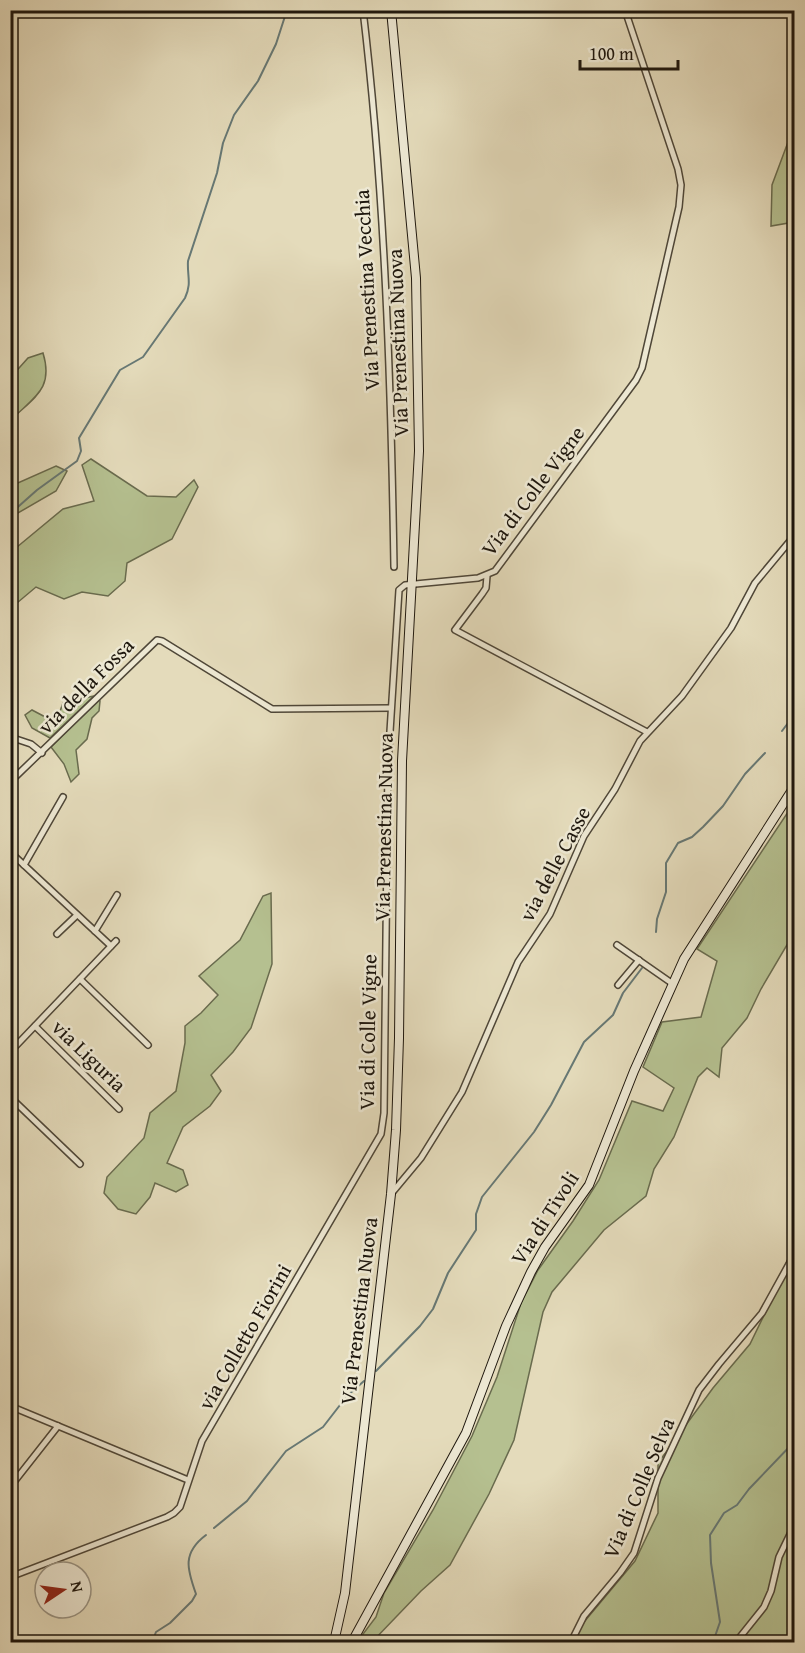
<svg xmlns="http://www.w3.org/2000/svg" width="805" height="1653" font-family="'Gentium Book Plus',serif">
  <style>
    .green { fill: #b5c090; stroke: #696b4e; stroke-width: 1.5 }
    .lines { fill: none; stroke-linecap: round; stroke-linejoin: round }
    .stream { stroke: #677874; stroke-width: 2 }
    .street-casing { stroke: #4f4738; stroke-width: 8 }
    .secondary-casing { stroke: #1d160d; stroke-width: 10 }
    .street { stroke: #ede8d3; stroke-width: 5 }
    .secondary { stroke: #ede8d3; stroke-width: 8 }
    .labels { text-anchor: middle; stroke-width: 5; stroke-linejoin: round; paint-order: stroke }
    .street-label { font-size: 21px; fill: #1d160d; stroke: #ede8d3 }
  </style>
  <rect width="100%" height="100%" fill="#e4dbbb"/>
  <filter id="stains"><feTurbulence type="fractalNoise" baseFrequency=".00333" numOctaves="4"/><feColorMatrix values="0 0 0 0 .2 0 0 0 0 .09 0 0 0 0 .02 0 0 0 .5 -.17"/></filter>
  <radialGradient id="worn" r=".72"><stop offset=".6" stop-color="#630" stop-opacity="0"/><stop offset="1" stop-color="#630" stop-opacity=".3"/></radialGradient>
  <g class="green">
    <path d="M794,126V222L771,226L772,185Z"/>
    <path d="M43,353C54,389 34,397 11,420V377L28,358Z"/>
    <path d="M91,459L147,496L176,497L194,480L198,487L172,539L127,563L125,581L108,596L82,592L64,599L36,587L11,608V552L63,509L94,501L82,465Z"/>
    <path d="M56,466L67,471L56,491L11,517V486Z"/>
    <path d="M94,696L50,738L32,728L25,715L32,710L51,720L59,714L63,703L73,706L84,698Z"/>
    <path d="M98,700L100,701L99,711L92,718L87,739L76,750L79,774L71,782L64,764L51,747Z"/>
    <path d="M794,803V933L761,989L747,1018L722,1048L719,1077L707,1068L698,1077L674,1137L654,1169L646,1196L604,1230L552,1292L543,1312L514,1440L489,1494L450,1565L421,1591L372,1642H357L376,1617L384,1593L433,1510L472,1436L497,1377L521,1303L538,1270L573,1221L599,1180L632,1101L663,1111L674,1088L643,1067L662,1022L701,1017L717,961L697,949Z"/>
    <path d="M271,893L272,964L251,1028L233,1052L211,1075L221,1091L210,1106L183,1127L167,1163L183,1170L188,1185L176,1192L155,1183L150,1197L136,1214L118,1209L104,1193L107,1177L144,1138L150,1113L176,1091L185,1043V1026L201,1013L218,995L199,976L240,940L263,896Z"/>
    <path d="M794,1244V1642H570L574,1634L635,1561L658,1513V1463L713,1388L750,1344L771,1301Z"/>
  </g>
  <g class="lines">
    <g class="stream">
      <path d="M10,514L37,490L77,461L81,451L79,438L120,370L143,357L185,298C192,283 187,276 188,261L217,173L223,143L234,115L258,81L276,44L287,10"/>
      <path d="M782,731L794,715"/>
      <path d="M656,932L657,919L666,892V863L678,843L692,837L703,827L723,806L745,774L765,753"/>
      <path d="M376,1371L420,1326L433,1309L448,1273L476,1230V1214L482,1197L534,1132L551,1105L584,1042L613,1015L623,993L642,968"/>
      <path d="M214,1528L247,1501L286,1451L323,1427L347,1396L364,1381"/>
      <path d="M152,1642L156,1632L170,1623L192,1601L196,1594C187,1569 182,1553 206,1535"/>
      <path d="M713,1642L720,1622L711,1563L710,1535L724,1513L737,1505L749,1489L794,1442"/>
    </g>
    <defs>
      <g id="street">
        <path d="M363,10C385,195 391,382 394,567"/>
        <path d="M487,576L486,588L482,594L455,630L647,732"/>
        <path d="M10,737L31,744L42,753"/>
        <path d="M10,782L157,640L162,641L272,709L391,708"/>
        <path d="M10,852L111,946"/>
        <path d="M24,865L63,797"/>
        <path d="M95,931L117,895"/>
        <path d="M57,934L77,915"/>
        <path d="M617,945L673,984"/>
        <path d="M80,979L148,1045"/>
        <path d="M618,985L639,960"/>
        <path d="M35,1026L119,1109"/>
        <path d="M10,1052L116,941"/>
        <path d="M10,1097L80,1164"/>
        <path d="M391,1194L421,1158L462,1092L518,962L550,914L584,836L615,789L640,741L682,696L731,628L755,583L794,536"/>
        <path d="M10,1406L188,1480"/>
        <path d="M10,1487L58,1426"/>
        <path d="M10,1577L167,1517L174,1513L180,1507L202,1441L381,1134L384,1113L388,763L399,590L405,585L478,578L495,571L636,380L642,368L679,207L681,185L678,169L625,10"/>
        <path d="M571,1642L584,1616L620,1573L634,1553L658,1478L699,1390L719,1364L762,1313L794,1255"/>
        <path d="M736,1642L764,1607L771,1591L779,1557L794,1526"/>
      </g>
      <g id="secondary">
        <path d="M334,1642L345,1593L391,1194L396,1130L399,1038L402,761L419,451L416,278L391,10"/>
        <path d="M352,1642L466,1433L506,1326L531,1272L545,1247L589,1185L634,1071L684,959L794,787"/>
      </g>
    </defs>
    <use href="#street" class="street-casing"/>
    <use href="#secondary" class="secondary-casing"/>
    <use href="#street" class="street"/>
    <use href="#secondary" class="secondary"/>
  </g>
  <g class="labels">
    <g class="street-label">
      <text transform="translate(367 290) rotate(-93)" y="7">Via Prenestina Vecchia</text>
      <text transform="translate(398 343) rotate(-92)" y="7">Via Prenestina Nuova</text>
      <text transform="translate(533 491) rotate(-53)" y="7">Via di Colle Vigne</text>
      <text transform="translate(86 686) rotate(-45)" y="7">via della Fossa</text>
      <text transform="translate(384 827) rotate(-89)" y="7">Via Prenestina Nuova</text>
      <text transform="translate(555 864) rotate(-62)" y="7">via delle Casse</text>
      <text transform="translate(368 1032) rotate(-89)" y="7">Via di Colle Vigne</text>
      <text transform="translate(89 1056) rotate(44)" y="7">via Liguria</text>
      <text transform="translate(545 1218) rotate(-57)" y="7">Via di Tivoli</text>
      <text transform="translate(359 1311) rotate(-83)" y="7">Via Prenestina Nuova</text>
      <text transform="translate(245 1337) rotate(-60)" y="7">via Colletto Fiorini</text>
      <text transform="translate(639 1488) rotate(-67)" y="7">Via di Colle Selva</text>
    </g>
  </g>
  <rect width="805" height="1653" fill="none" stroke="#e4dbbb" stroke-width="36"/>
  <rect x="12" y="12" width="781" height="1629" fill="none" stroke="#1d160d" stroke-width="3"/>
  <rect x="18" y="18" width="769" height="1617" fill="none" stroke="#1d160d" stroke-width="1.5"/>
  <g transform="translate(63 1590) rotate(77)"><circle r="28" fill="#ede8d3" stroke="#9a9484" stroke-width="1.5"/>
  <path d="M0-4.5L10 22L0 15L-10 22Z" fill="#8f2418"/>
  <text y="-9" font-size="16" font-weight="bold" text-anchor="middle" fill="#1d160d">N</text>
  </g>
  <path d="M580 60v9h98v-9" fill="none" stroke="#1d160d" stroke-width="3"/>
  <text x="589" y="60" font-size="18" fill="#1d160d" stroke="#ede8d3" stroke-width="4.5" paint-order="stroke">100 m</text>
  <rect width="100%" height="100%" filter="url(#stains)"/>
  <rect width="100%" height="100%" fill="url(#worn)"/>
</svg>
